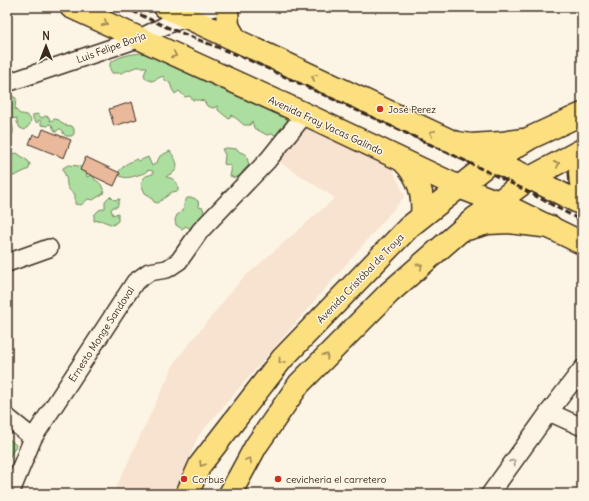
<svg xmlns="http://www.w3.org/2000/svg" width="589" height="501" font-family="Delius,sans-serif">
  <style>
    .built { fill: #f7e3cf }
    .green { fill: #acde9f; stroke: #74845e }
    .building { fill: #eab99b; stroke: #3b2a1e }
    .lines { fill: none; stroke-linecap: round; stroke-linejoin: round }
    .minor-casing { stroke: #3b2a1e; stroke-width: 20 }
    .primary-casing { stroke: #3b2a1e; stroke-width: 25 }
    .trunk-casing { stroke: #3b2a1e; stroke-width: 25 }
    .minor { stroke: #fcf5e5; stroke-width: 17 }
    .primary { stroke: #fce080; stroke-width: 22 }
    .trunk { stroke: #fce080; stroke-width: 22 }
    .rail { stroke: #3b2a1e; stroke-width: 3; stroke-dasharray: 6 3; stroke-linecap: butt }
    .oneway { stroke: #9c854f }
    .oneway2 { stroke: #9c9082 }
    .poi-dot { fill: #c8321e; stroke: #fcf5e5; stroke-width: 1.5 }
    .labels { text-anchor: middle; stroke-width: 3; stroke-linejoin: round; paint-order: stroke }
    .street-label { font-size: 10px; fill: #3b2a1e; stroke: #fcf5e5 }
    .poi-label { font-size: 10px; fill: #3b2a1e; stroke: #fcf5e5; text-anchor: start }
  </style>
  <rect width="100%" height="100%" fill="#fcf5e5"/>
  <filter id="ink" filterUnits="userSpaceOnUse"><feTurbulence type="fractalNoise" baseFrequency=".025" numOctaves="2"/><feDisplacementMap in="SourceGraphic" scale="8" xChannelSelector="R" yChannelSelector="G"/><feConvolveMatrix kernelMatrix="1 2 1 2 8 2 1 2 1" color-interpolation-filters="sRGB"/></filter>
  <g filter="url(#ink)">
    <path class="built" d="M304,128L391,166L405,196L198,436L174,494H113L176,360L241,280L335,198L275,159Z"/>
    <g class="green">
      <path d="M142,53L154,55L205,78L208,82C215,82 230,93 238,96L241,94L255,100L259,105C275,106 282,111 293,122L279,136L272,134L267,135L254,128L252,121L250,125H244L237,119L231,115L229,119L218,110V106L213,108L207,106L204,101L199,100H193L190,96L185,97L179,91L175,94L172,89L170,83L165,80L163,76L152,81L146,79L144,75L147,67H136L121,73H112L110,69V63C119,56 130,54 142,53Z"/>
      <path d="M7,94L16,98L15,109L20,114C25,114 28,115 31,120L30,124L25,130L20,128L17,122V118L11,119C13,129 16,134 7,141Z"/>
      <path d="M37,114L42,118L45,116L49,117L50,121L55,119L59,120L64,125L72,126L74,129V134L72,136H66L63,133V131L61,129H59L56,132L53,128L52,125L49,124L48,126L41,125V121L39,120L37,123L33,119V115Z"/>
      <path d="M227,148L237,149L240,152L246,154L249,165L243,171L241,175L235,178L230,176L231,172V166L224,164L225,155L222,149Z"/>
      <path d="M7,151L12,154L17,153L28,161L30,164L29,169L14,176L7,175Z"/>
      <path d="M170,151C174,157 181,166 174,172C172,174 169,174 166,177C174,178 179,182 178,191L172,192L158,203L154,202L150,196L145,193L141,184C144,176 145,176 153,174V171L148,170C144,174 141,174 135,176C128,178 122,179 116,173C120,171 121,169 124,166C126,163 132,162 136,159L139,161L148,157L152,166L157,162L160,156Z"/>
      <path d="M68,165L79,166L86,171L87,177L94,174V179C100,182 103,186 104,193L93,200L88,199L81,205L75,204V194C65,188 68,187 66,177C65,174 63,172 63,168Z"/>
      <path d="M110,196L114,200L120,199L117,207H113L111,210L113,215L118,213V221L113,225L100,220L94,221V215L99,210L105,208V201Z"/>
      <path d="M187,198H194L198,201L199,207L203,208L204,213L201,219L194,228H189L186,226L182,229L176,225L175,220L177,215L180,213L184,208V204Z"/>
      <path d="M7,437L16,445L7,462Z"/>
    </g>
    <g class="building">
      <path d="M132,102L137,119L114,126L109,109Z"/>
      <path d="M43,129L71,140L64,158L29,144L33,134L40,137Z"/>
      <path d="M86,157L120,173L114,186L80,170Z"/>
    </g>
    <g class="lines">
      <defs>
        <g id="minor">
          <path d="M7,83L138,39L164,26L214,7"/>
          <path d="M7,263L49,248"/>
          <path d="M549,412L582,427"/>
          <path d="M7,417L33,438"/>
          <path d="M10,494L33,438L135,282L149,272L167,269L179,261L200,231L268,160L305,114"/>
          <path d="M490,494L549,412L582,369"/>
        </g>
        <g id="primary">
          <path d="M71,7L305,114L459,187L498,202L582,243"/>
          <path d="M165,7L530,178L582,204"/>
          <path d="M227,7L228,26L236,40"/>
        </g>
        <g id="trunk">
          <path d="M451,142L471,145L502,143L521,140"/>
          <path d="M582,154C580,164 579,177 582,187"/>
          <path d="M403,161C419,177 424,194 422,216"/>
          <path d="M467,229L488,223L509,222L551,227"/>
          <path d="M187,494L200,465L282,359L409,227L492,161L530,138L582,114"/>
          <path d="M230,494L256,446L299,384L389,293L475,218L498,202L530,178L582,150"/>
        </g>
      </defs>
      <use href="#minor" class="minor-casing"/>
      <use href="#primary" class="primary-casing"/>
      <use href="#trunk" class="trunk-casing"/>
      <use href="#minor" class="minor"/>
      <use href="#primary" class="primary"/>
      <use href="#trunk" class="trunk"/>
      <path class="rail" d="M124,7L164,26L247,59L455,156L519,187L582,221"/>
    </g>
    <defs><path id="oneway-chevron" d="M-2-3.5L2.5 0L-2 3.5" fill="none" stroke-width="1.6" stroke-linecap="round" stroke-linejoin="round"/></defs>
    <g class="oneway">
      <use href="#oneway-chevron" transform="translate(105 23) rotate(25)"/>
      <use href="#oneway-chevron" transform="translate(174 55) rotate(24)"/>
      <use href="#oneway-chevron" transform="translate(314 77) rotate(-155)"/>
      <use href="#oneway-chevron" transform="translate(432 133) rotate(-155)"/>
      <use href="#oneway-chevron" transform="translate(557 164) rotate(-28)"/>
      <use href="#oneway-chevron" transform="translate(420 266) rotate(-41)"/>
      <use href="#oneway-chevron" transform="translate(326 356) rotate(-46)"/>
      <use href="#oneway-chevron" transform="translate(281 361) rotate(130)"/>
      <use href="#oneway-chevron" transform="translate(249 460) rotate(-61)"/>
      <use href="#oneway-chevron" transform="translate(202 464) rotate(122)"/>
    </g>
    <use class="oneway2" href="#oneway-chevron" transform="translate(513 462) rotate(-55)"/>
  </g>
  <g class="poi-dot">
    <circle cx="380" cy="109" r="4"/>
    <circle cx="184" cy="479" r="4"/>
    <circle cx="278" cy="479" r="4"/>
  </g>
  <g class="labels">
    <g class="street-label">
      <text transform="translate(111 47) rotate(-20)" y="4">Luis Felipe Borja</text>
      <text transform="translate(326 125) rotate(25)" y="4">Avenida Fray Vacas Galindo</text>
      <text transform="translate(360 278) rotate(-46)" y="4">Avenida Cristóbal de Troya</text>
      <text transform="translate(101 334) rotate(-57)" y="4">Ernesto Monge Sandoval</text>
    </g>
    <g class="poi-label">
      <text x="388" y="113">José Perez</text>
      <text x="192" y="483">Corbus</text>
      <text x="286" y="483">cevicheria el carretero</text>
    </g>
  </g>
  <rect width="589" height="501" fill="none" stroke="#fcf5e5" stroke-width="24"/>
  <rect x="12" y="12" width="565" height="477" fill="none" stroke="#3b2a1e" stroke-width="1.5" filter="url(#ink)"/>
  <g transform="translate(46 46)" stroke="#fcf5e5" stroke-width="3" paint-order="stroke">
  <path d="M0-3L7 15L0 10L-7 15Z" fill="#3b2a1e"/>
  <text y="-6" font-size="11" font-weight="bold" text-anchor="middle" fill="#3b2a1e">N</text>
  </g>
</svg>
